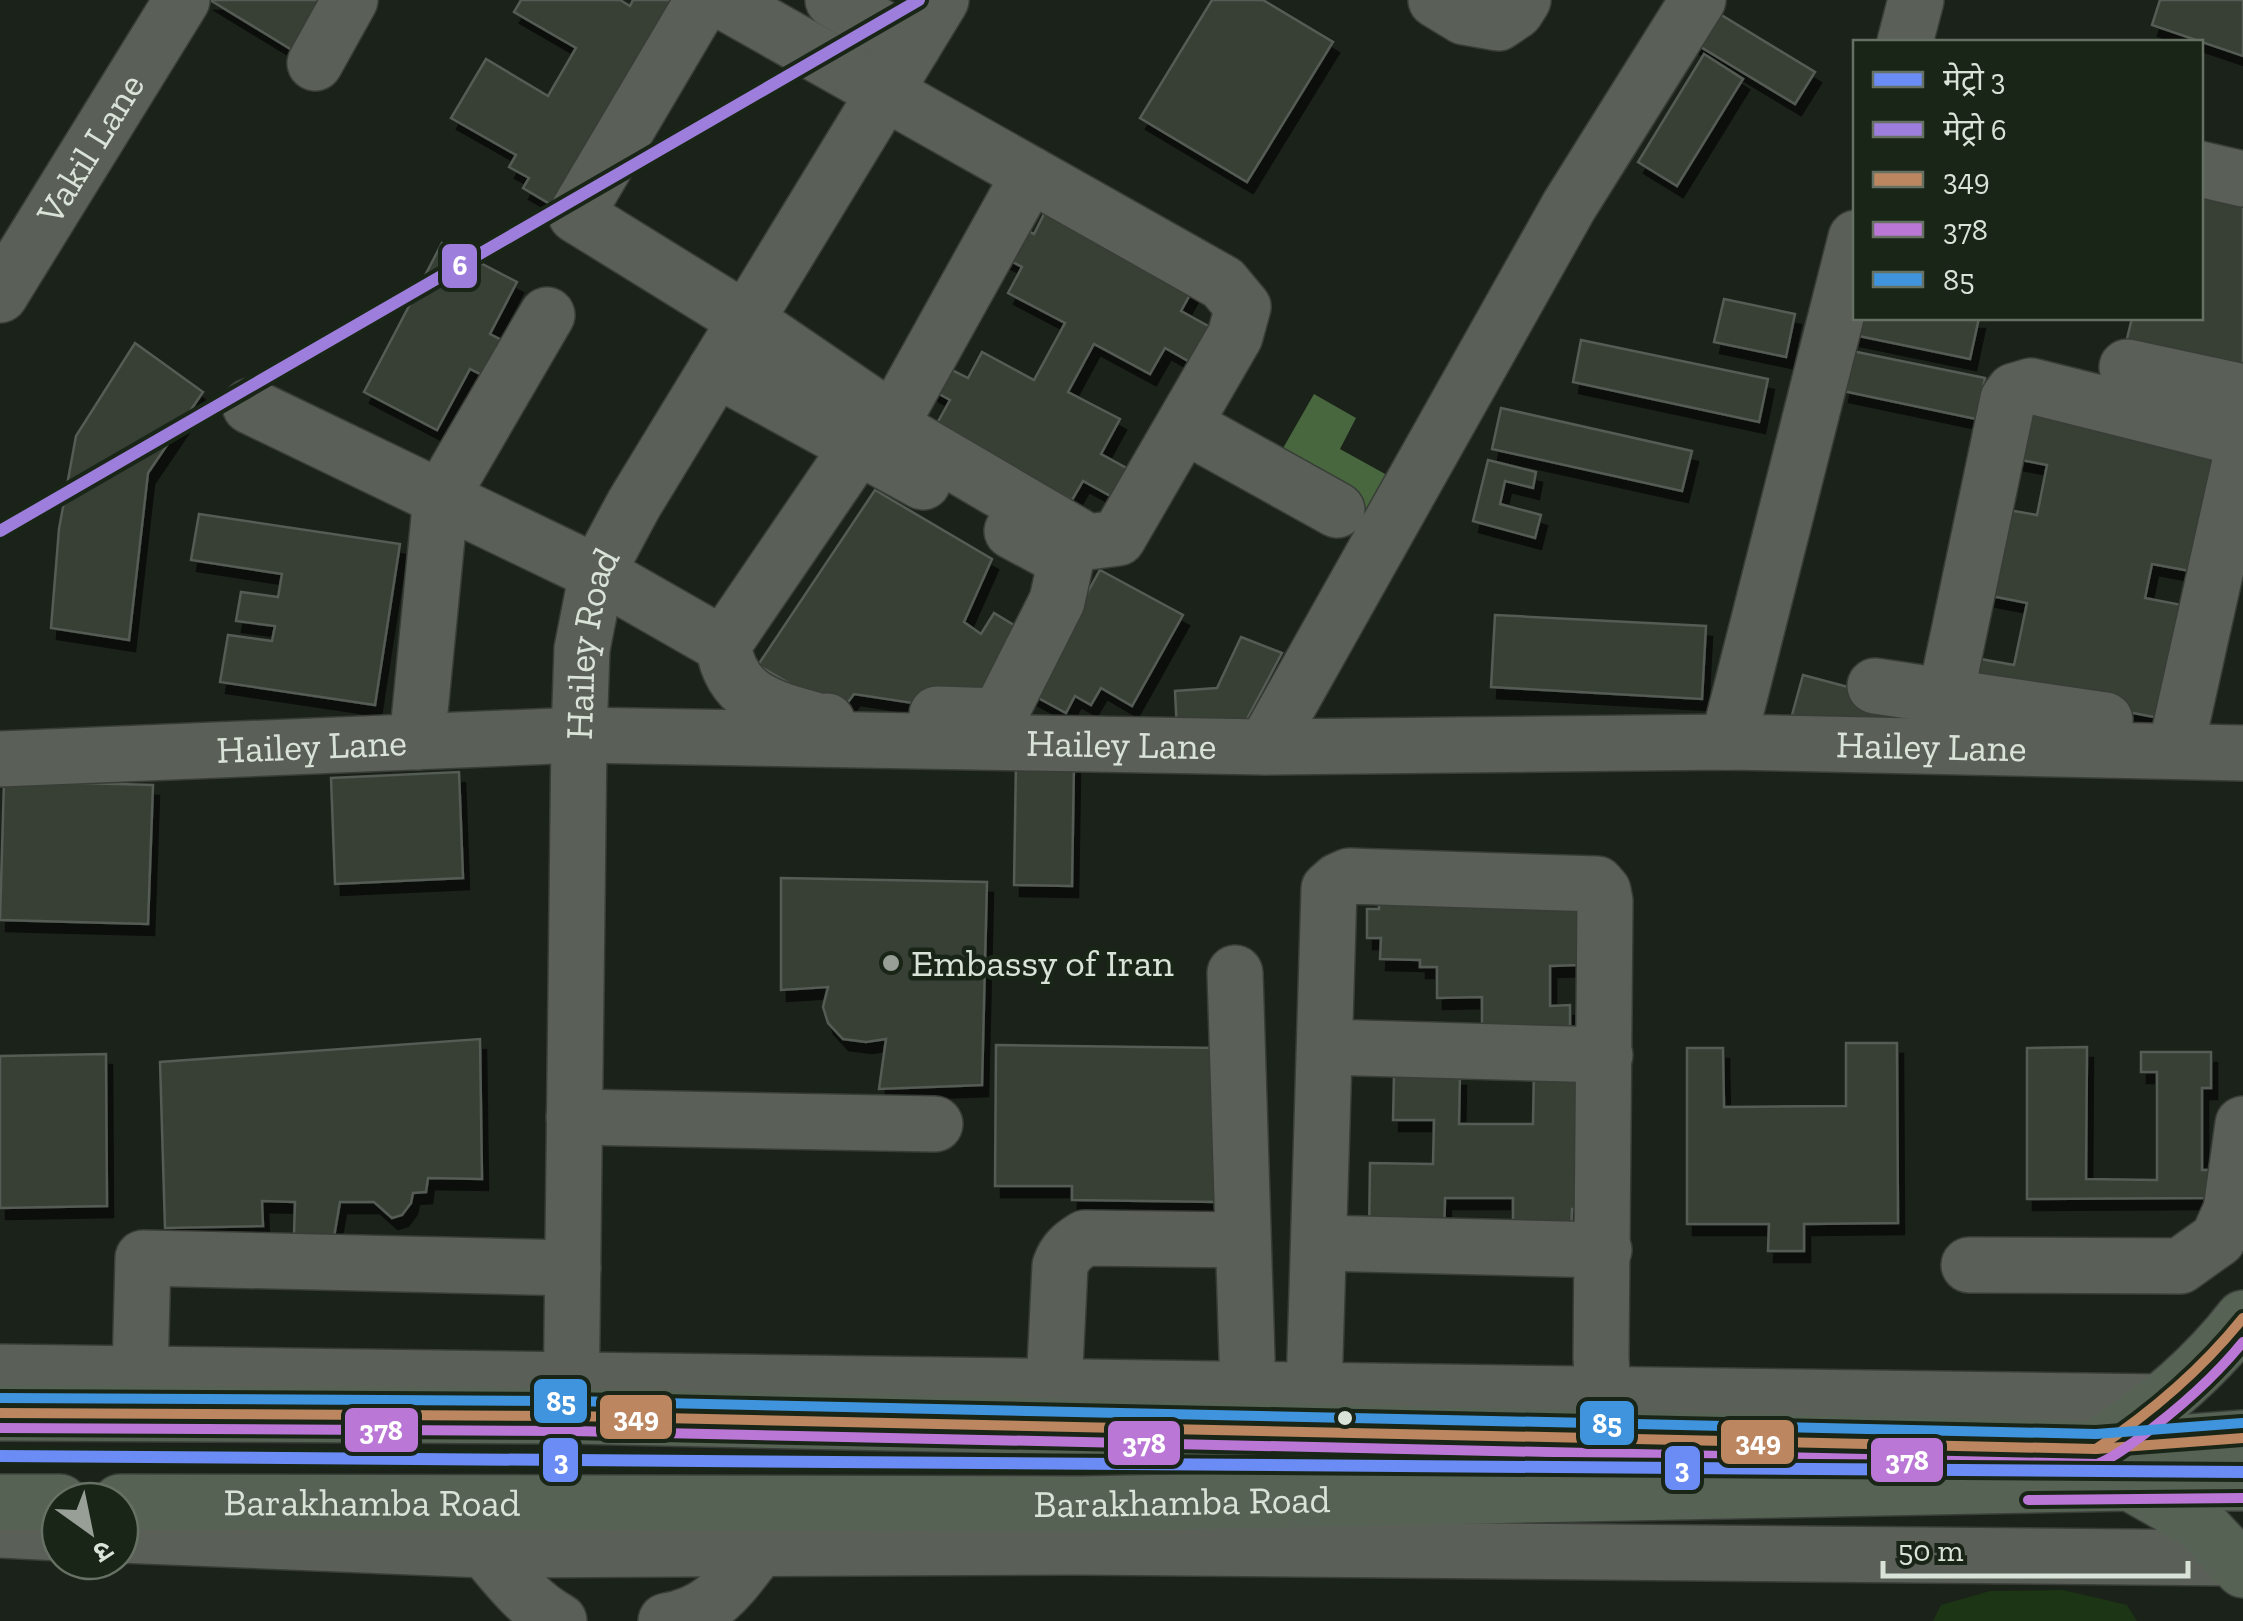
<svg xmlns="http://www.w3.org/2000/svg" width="2243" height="1621" font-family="'Zilla Slab','Noto Sans Devanagari',serif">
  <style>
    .green { fill: #1c3514 }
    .water { fill: #48673e }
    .building { fill: #374135; stroke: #555b54; stroke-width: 2.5; filter: url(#shadow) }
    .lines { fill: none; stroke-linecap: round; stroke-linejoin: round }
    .minor-casing { stroke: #383e37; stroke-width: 58 }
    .major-casing { stroke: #383e37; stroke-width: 58 }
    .minor { stroke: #5a5f58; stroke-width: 55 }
    .major { stroke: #566253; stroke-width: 55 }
    .bus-1-casing { stroke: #192516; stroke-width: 18 }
    .bus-2-casing { stroke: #192516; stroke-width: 18 }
    .bus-3-casing { stroke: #192516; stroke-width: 18 }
    .bus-1 { stroke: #bb8660; stroke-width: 10 }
    .bus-2 { stroke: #ba77d6; stroke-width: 10 }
    .bus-3 { stroke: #4094de; stroke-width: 10 }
    .metro-1-casing { stroke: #192516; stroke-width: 20 }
    .metro-2-casing { stroke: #192516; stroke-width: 20 }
    .metro-1 { stroke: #6a8cf4; stroke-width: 12 }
    .metro-2 { stroke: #9e7edc; stroke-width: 12 }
    .poi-dot { fill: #979f96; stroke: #192516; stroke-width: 4 }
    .bus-dot { fill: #dae3d8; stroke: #192516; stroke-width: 4 }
    .labels { text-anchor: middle; stroke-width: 9; stroke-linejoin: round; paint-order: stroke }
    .street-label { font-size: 38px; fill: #dae3d8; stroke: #192516 }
    .poi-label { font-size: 38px; fill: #dae3d8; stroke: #192516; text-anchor: start }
    .line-badge { stroke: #192516; stroke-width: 4 }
    .badge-label { font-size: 28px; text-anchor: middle; font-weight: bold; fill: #fff }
  </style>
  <defs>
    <filter id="shadow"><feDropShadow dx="6" dy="11" stdDeviation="0" flood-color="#0009"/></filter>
  </defs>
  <rect width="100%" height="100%" fill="#1b221a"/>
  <path class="green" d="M2063,1590L2127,1605L2137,1621H1933L1941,1605L1990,1591Z"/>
  <path class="water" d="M1314,394L1356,418L1340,449L1387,475L1353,536L1262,485Z"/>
  <g class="building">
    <path d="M210,0H330L297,53Z"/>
    <path d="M521,0H620L630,6L633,0H677L555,207L523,188L529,178L509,167L516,155L451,118L486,59L548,96L576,48L514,12Z"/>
    <path d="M1212,0H1263L1333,42L1247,182L1140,118Z"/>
    <path d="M2160,0H2243V56L2152,25Z"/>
    <path d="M1705,5L1815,72L1795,104L1686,38Z"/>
    <path d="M1704,54L1743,79L1677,186L1638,162Z"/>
    <path d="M2200,183L2243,193V375L2125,347L2132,318H2200L2202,242H2200Z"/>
    <path d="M1045,212L1192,291L1181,311L1210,327L1190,362L1165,348L1150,374L1094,344L1068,392L1120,419L1101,454L1132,471L1116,499L1083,481L1072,500L935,427L950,400L921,384L934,361L968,378L982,352L1034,380L1065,323L1008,293L1022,267L998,254L1015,224L1034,234Z"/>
    <path d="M442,243L517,282L490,334L519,349L500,384L470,369L437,430L364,392Z"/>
    <path d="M1724,299L1795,314L1786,357L1714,342Z"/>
    <path d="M1858,318H1979L1970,359L1854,335Z"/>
    <path d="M1581,340L1768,379L1759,422L1573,382Z"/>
    <path d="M135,343L203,392L148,473L129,640L51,628L59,529L76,436Z"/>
    <path d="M1852,351L1985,378L1976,419L1843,391Z"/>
    <path d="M1501,408L1692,451L1682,491L1492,449Z"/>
    <path d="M2021,411L2226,450L2201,573L2152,564L2145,598L2197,608L2175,721L1971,682L1975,658L2014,665L2027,603L1986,595L2003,509L2037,515L2047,465L2011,458Z"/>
    <path d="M1488,460L1536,472L1533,488L1505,481L1500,504L1541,515L1535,538L1473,521Z"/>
    <path d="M875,490L992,559L964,622L981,634L994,613L1027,633L978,713L854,694L840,713L758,665Z"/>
    <path d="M199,514L400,544L375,705L220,682L228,635L272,641L275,626L236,621L241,592L278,597L282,574L191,560Z"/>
    <path d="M1100,570L1183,615L1132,706L1101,688L1091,705L1075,696L1066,713L1031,694Z"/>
    <path d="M1495,615L1706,626L1702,699L1491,687Z"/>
    <path d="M1241,637L1282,653L1239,734L1177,732L1175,691L1217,688Z"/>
    <path d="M1803,675L1904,702L1893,742L1792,715Z"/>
    <path d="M1016,762L1074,763L1072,886L1014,885Z"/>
    <path d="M459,772L463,878L335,884L331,778Z"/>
    <path d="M4,781L153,785L148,924L0,920Z"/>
    <path d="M781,878L987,882L982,1085L879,1089L886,1039L866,1042L843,1039L828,1023L823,1007L828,987L781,990Z"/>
    <path d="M1379,888H1584L1579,965L1550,966V1006L1570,1005V1041H1482V997L1437,998V967H1420V960L1380,959L1381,938H1367V909H1379Z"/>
    <path d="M480,1039L482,1179L428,1178L426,1192L413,1193L411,1203L402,1215L392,1218L374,1202H340L334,1237L294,1235L295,1202L262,1201L263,1226L165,1228L160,1062Z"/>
    <path d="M1846,1043H1897L1898,1223L1804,1224V1251H1768L1769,1224H1687V1048H1723L1724,1107L1846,1106Z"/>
    <path d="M996,1045L1222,1048L1220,1202L1072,1200V1186H995Z"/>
    <path d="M2087,1047L2086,1179L2157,1180V1072H2141V1052H2211V1088H2202V1170H2211V1198L2027,1199V1048Z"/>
    <path d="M106,1054L107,1206L0,1208V1056Z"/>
    <path d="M1534,1064L1583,1065L1586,1209H1572L1571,1237H1513V1198H1445L1444,1239L1369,1238L1370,1163L1433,1164L1434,1120H1393L1394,1074L1460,1075L1459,1124H1533Z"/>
  </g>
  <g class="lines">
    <defs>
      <g id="minor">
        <path d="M703,0L576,215L746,320L869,404L890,426L1088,542L1118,538L1235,336L1243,307L1223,283L721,0"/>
        <path d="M833,0L913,46"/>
        <path d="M1436,0L1464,17L1498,23L1516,11L1523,0"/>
        <path d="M1905,42L1916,0"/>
        <path d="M315,63L350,0"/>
        <path d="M2200,169L2243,179"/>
        <path id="s1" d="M0,295L182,0"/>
        <path d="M2127,367L2243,392"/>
        <path d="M716,369L923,482"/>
        <path d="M250,406L597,573L723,645C732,702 774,708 822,722L827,721"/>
        <path d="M1184,425L1337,510"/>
        <path d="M890,426L1030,174"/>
        <path d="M723,645L858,447"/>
        <path d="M1875,686L2105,720"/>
        <path d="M937,714L999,716L1057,601L1066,560L1012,531"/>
        <path d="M2180,730L2243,448"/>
        <path d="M417,742L441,497L547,315"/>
        <path d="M1728,742L1856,238"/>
        <path d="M1935,746L2008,399L2014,391L2031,386L2243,439"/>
        <path d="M1265,747L1569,206L1698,0"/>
        <path id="s2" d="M0,759L579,735L1265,747L1728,742L2243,753"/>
        <path d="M1235,973L1248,1390"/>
        <path d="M1325,1047L1605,1055"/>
        <path d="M574,1117L935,1124"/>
        <path d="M1319,1243L1604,1250"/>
        <path d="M1969,1265L2180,1266L2218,1239L2231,1210L2243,1124"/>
        <path d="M0,1372L2163,1402"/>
        <path d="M140,1375L143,1258L573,1268"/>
        <path d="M1054,1387L1060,1266C1065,1252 1072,1246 1085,1238L1243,1240"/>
        <path d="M1314,1391L1329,889L1338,881L1349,876L1597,884L1603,891L1605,901L1601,1357L1603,1394"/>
        <path id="s3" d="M571,1415L579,735L582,649L597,573L634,504L941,0"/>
        <path d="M0,1530L60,1533"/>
        <path d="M120,1535L485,1550L1078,1547L2233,1558"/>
        <path d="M485,1550C508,1577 528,1604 559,1621"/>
        <path d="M666,1621C715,1613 730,1585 759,1549"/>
      </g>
      <g id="major">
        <path d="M0,1413L571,1416L2096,1449L2243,1438"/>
        <path d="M2098,1447C2154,1411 2202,1371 2243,1318"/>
        <path d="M2132,1484L2197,1521L2243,1570"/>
        <path d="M0,1502H60"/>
        <path id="s4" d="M120,1502L1080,1504L2130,1483H2243"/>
      </g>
    </defs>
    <use href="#minor" class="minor-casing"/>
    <use href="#major" class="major-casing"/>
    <use href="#minor" class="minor"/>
    <use href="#major" class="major"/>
    <defs>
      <g id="bus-1">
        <path d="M0,1413L571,1416L2096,1449L2243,1438"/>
        <path d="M2096,1449C2152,1412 2201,1370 2243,1318"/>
      </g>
      <g id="bus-2">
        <path d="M0,1428L571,1431L2097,1464C2112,1459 2125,1448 2138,1439C2176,1411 2213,1379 2243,1342"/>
        <path d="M2028,1500L2243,1498"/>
      </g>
      <path id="bus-3" d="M0,1398L571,1401L2096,1434L2242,1423"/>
    </defs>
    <use href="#bus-1" class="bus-1-casing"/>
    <use href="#bus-2" class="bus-2-casing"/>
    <use href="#bus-3" class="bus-3-casing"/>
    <use href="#bus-1" class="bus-1"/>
    <use href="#bus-2" class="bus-2"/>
    <use href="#bus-3" class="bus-3"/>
    <defs>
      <path id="metro-1" d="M0,1456L2243,1472"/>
      <path id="metro-2" d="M0,531L919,0"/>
    </defs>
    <use href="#metro-1" class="metro-1-casing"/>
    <use href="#metro-2" class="metro-2-casing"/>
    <use href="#metro-1" class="metro-1"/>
    <use href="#metro-2" class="metro-2"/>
  </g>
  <circle class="poi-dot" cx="891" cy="963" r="10"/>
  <circle class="bus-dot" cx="1345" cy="1418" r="9"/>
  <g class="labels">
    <g class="street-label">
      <text dy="13" stroke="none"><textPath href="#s1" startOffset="172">Vakil Lane</textPath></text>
      <text dy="13" stroke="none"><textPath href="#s3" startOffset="772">Hailey Road</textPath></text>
      <text dy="13" stroke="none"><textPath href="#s2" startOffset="1122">Hailey Lane</textPath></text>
      <text dy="13" stroke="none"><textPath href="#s2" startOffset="312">Hailey Lane</textPath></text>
      <text dy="13" stroke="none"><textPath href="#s2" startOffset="1932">Hailey Lane</textPath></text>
      <text dy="13" stroke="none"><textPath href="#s4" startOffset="1062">Barakhamba Road</textPath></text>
      <text dy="13" stroke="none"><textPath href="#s4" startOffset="252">Barakhamba Road</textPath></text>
    </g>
    <g class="poi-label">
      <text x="911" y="976">Embassy of Iran</text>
    </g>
  </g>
  <g class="line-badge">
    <rect x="440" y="242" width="39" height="48" rx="10" fill="#9e7edc"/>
    <rect x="532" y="1377" width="57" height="48" rx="10" fill="#4094de"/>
    <rect x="598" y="1393" width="76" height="48" rx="10" fill="#bb8660"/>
    <rect x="1578" y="1399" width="58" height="48" rx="10" fill="#4094de"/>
    <rect x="343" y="1406" width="77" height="48" rx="10" fill="#ba77d6"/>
    <rect x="1719" y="1418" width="77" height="48" rx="10" fill="#bb8660"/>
    <rect x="1106" y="1419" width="76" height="48" rx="10" fill="#ba77d6"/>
    <rect x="1869" y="1436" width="76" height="48" rx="10" fill="#ba77d6"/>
    <rect x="541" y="1436" width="39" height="48" rx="10" fill="#6a8cf4"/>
    <rect x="1663" y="1444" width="39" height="48" rx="10" fill="#6a8cf4"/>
  </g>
  <g class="badge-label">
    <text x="460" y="275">6</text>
    <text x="561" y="1411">85</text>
    <text x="636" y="1427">349</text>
    <text x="1607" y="1433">85</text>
    <text x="381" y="1440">378</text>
    <text x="1758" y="1451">349</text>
    <text x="1144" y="1453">378</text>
    <text x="1907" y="1470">378</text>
    <text x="561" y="1470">3</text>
    <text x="1682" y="1478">3</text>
  </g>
  <rect x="1853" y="40" width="350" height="280" fill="#192516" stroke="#667164" stroke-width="2.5"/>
  <rect x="1873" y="72" width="50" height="15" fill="#6a8cf4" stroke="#667164" stroke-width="2.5"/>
  <text x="1943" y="90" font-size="30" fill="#dae3d8">मेट्रो 3</text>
  <rect x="1873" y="122" width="50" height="15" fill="#9e7edc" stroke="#667164" stroke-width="2.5"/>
  <text x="1943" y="140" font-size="30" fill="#dae3d8">मेट्रो 6</text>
  <rect x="1873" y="172" width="50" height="15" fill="#bb8660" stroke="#667164" stroke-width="2.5"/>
  <text x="1943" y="190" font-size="30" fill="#dae3d8">349</text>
  <rect x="1873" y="222" width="50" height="15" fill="#ba77d6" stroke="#667164" stroke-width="2.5"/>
  <text x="1943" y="240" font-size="30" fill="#dae3d8">378</text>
  <rect x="1873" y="272" width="50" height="15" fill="#4094de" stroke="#667164" stroke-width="2.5"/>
  <text x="1943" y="290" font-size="30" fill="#dae3d8">85</text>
  <g transform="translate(90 1531) rotate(147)"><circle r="48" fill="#192516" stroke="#667164" stroke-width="2.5"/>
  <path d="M0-8L18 38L0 25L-18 38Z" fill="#979f96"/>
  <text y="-15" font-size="28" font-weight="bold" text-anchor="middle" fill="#dae3d8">उ</text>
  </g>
  <path d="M1883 1561v15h305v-15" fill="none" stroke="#dae3d8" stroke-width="5"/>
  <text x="1898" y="1561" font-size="30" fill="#dae3d8" stroke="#192516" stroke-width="8" paint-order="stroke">50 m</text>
</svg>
